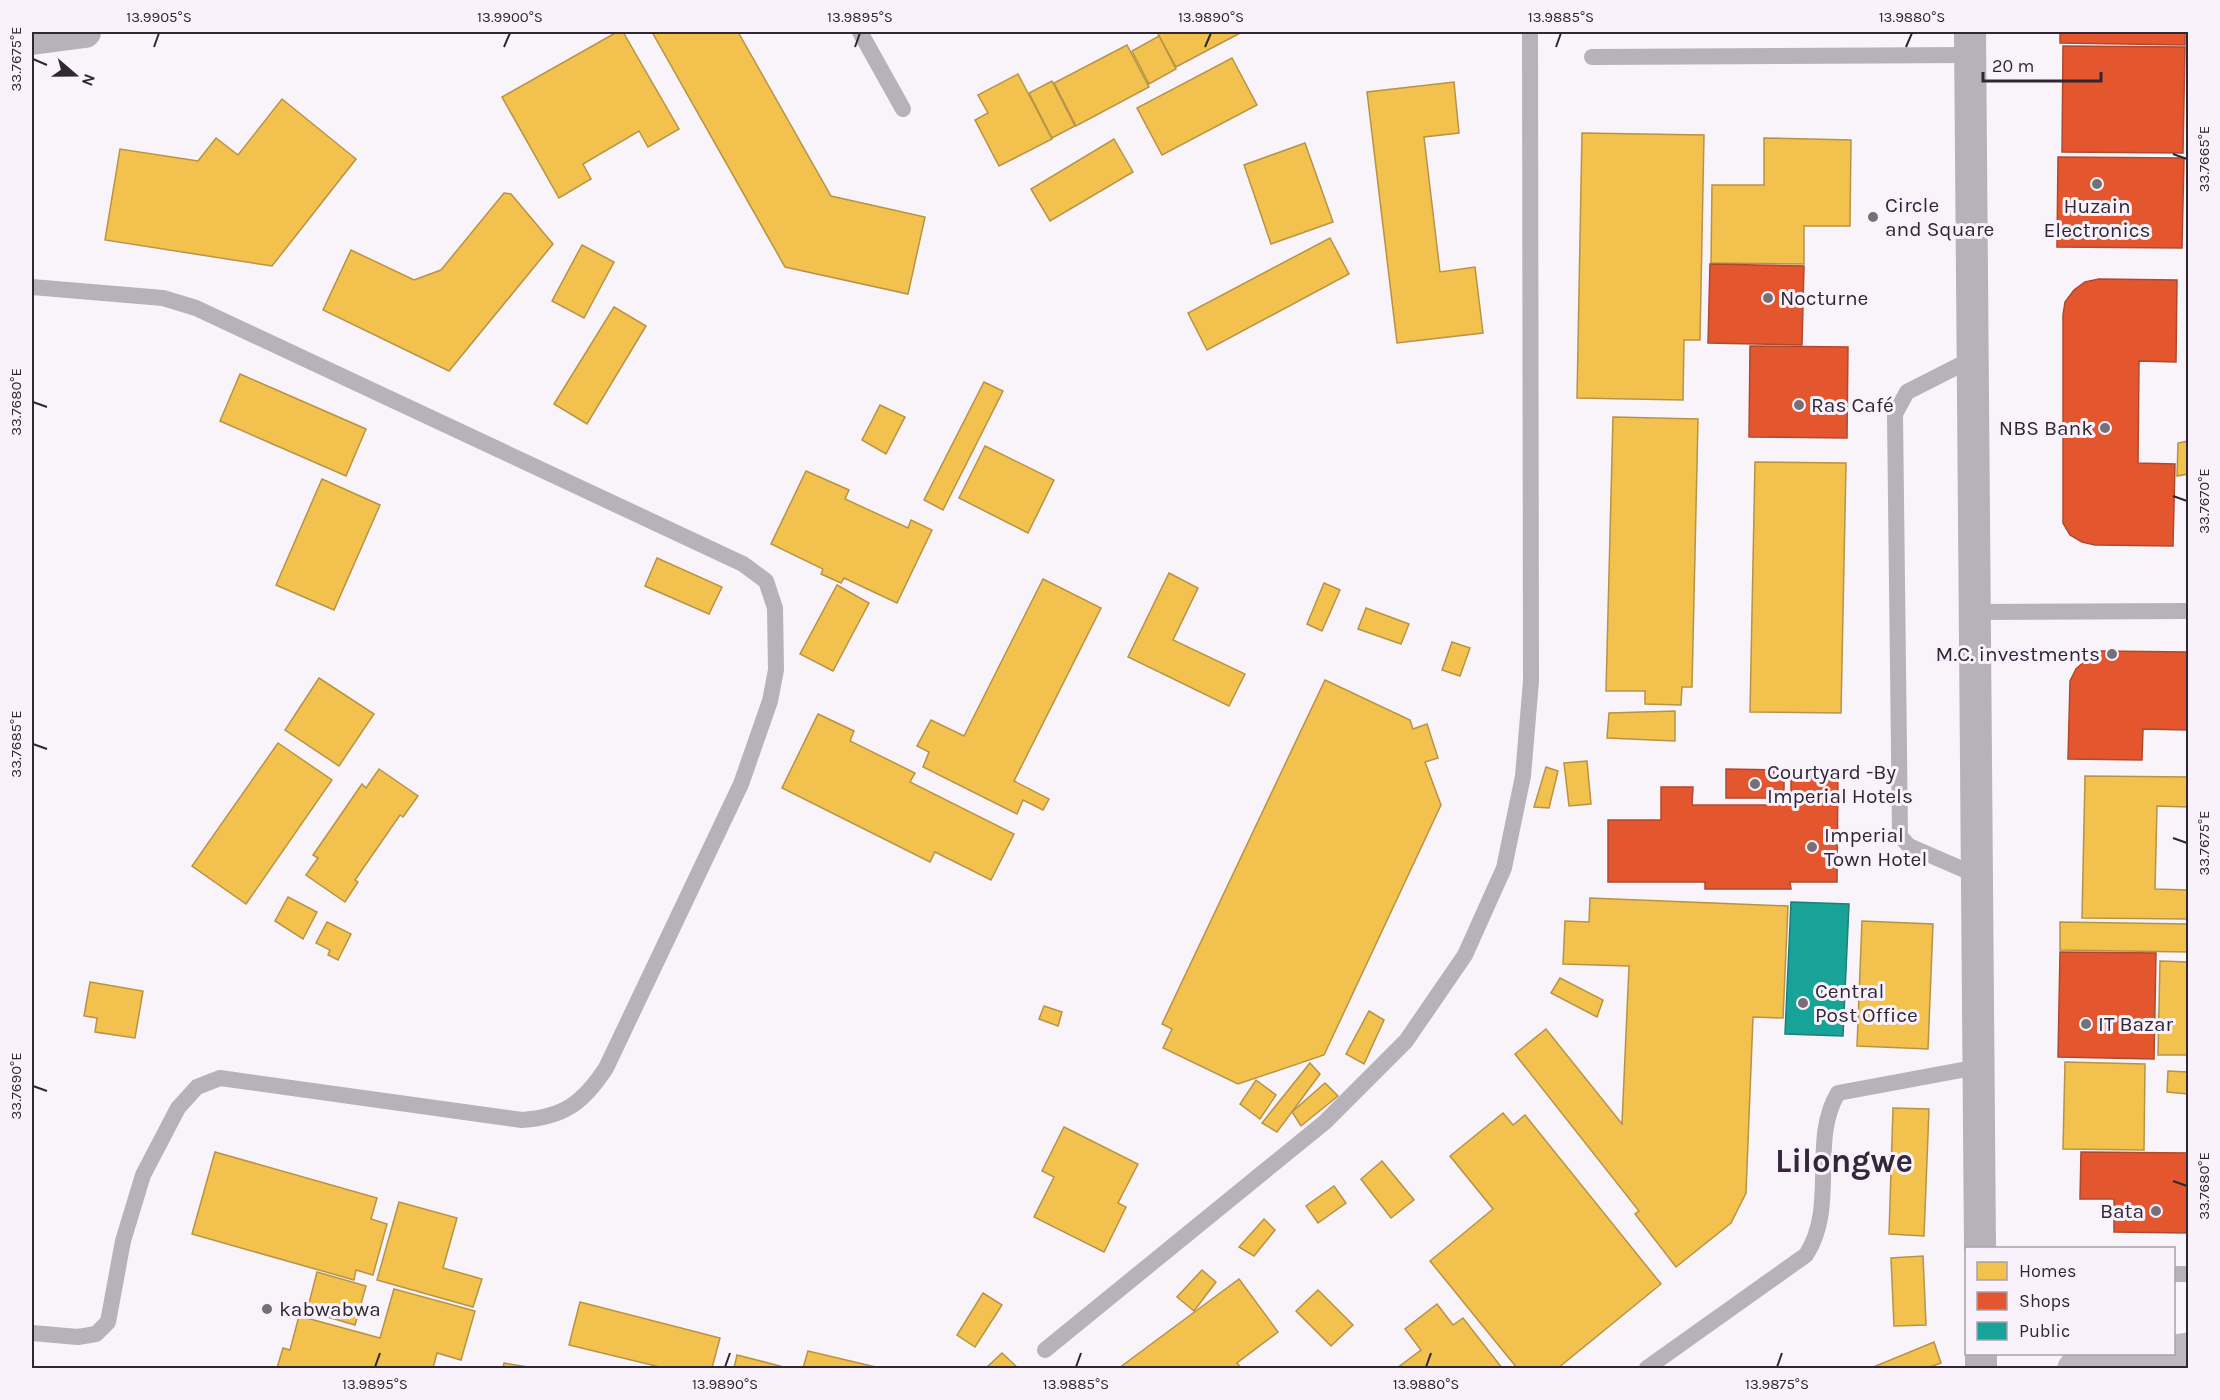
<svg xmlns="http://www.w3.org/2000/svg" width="2220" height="1400" font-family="Karla,sans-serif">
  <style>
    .homes { fill: #f2c14e; stroke: #b89346; stroke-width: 1.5 }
    .shops { fill: #e4572e; stroke: #ae492f; stroke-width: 1.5 }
    .public { fill: #17a398; stroke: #1e7e79; stroke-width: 1.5 }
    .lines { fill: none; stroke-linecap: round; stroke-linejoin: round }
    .lane { stroke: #b7b1ba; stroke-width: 16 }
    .street { stroke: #b7b1ba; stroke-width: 32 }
    .highway { stroke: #beb8c3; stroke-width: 33 }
    .ticks { fill: none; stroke: #2f2832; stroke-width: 2 }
    .poi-dot { fill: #756f78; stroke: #f9f2fc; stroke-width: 2 }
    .labels { text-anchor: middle; stroke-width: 6; stroke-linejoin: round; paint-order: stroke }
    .poi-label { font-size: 21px; fill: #2f2832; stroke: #f9f2fc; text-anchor: start }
    .town-label { font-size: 33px; font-weight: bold; fill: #34273a; stroke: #f9f2fc }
    .neatline { fill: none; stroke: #2f2832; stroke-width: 2 }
    .ticks-label { font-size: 15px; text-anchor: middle; fill: #2f2832 }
  </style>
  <rect width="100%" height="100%" fill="#f8f4fa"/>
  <g class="homes">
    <path d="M617,32H623L679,129L648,147L639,131L583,164L591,179L559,198L502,97Z"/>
    <path d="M652,32H738L831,196L925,217L908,294L785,267Z"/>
    <path d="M1157,32H1242L1176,67Z"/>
    <path d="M1159,36L1176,69L1149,84L1132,51Z"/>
    <path d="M1127,45L1149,87L1076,126L1054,83Z"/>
    <path d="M1232,58L1257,105L1162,155L1137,108Z"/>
    <path d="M1018,74L1052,139L999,166L975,120L988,113L978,95Z"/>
    <path d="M1052,81L1075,126L1052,138L1029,93Z"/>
    <path d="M1454,82L1459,133L1424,137L1440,272L1475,267L1483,333L1397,343L1367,92Z"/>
    <path d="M282,99L356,159L272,266L105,240L120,149L198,161L216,138L238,155Z"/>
    <path d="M1582,133L1704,135L1700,340H1684L1683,400L1577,398Z"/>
    <path d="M1764,138L1851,140L1850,226H1804V264L1711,263L1712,185H1764Z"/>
    <path d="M1114,139L1133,172L1050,221L1031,189Z"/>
    <path d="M1305,143L1333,222L1271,244L1244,165Z"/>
    <path d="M504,193L511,194L553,244L449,371L323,310L351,250L414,280L441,270Z"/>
    <path d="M1330,238L1349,274L1207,350L1188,313Z"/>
    <path d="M582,245L614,262L584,318L552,301Z"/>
    <path d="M614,307L646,326L587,424L554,404Z"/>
    <path d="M240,374L366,429L346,476L220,421Z"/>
    <path d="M984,382L1003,391L943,510L924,500Z"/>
    <path d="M880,405L905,417L886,454L862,440Z"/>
    <path d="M1613,417L1698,419L1692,687H1682L1681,705L1645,704V691H1606Z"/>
    <path d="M2188,441V474L2177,476L2178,443Z"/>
    <path d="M985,446L1054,480L1028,533L959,498Z"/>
    <path d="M1755,462L1846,463L1841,713L1750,712Z"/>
    <path d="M806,471L849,490L845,499L908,528L911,520L932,530L897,603L844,578L841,583L821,574L823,569L771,544Z"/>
    <path d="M322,479L380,505L334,610L276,585Z"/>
    <path d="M657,558L722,587L709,614L645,586Z"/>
    <path d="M1169,573L1198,588L1173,640L1245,674L1229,706L1128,657Z"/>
    <path d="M1043,579L1101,608L1014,781L1049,799L1043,810L1023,800L1017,814L923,767L929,752L917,746L931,720L964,736Z"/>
    <path d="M1324,583L1340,590L1322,631L1307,624Z"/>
    <path d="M837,585L869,603L833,671L800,654Z"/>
    <path d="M1366,608L1409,624L1401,644L1358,629Z"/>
    <path d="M1452,642L1470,648L1460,676L1442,670Z"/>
    <path d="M319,678L374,714L339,766L285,730Z"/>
    <path d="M1325,680L1410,720L1413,729L1427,724L1438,758L1425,762L1441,805L1324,1055L1238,1084L1163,1048L1172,1029L1162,1024Z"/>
    <path d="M1675,711V741L1607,738L1609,713Z"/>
    <path d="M818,714L854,731L850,741L915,773L910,782L1014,834L991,880L935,852L930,862L782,788Z"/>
    <path d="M278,743L332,780L246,904L192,866Z"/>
    <path d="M1587,761L1591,804L1569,806L1564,763Z"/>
    <path d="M1546,767L1558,771L1549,808L1534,807Z"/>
    <path d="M379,769L418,796L403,817L400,815L355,880L358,882L345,902L306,875L318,858L313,855L362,784L366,788Z"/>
    <path d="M2085,776L2188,777V807L2157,806L2155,889L2188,890V919L2082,918Z"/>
    <path d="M288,897L317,912L303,939L275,921Z"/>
    <path d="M1590,898L1788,906L1783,1018L1753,1017L1746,1193L1731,1223L1676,1267L1635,1214L1639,1211L1515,1054L1546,1029L1622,1124L1629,966L1563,964L1565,921L1589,922Z"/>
    <path d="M1862,921L1933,924L1928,1049L1857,1046Z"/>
    <path d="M327,922L351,934L338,960L328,955L330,950L316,943Z"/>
    <path d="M2060,922L2188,924V952L2060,950Z"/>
    <path d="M2160,961L2188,962V1055H2158Z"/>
    <path d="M1560,978L1603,1000L1597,1017L1551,993Z"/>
    <path d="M90,982L143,991L135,1038L95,1032L97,1018L84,1016Z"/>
    <path d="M1044,1006L1062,1012L1058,1026L1039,1019Z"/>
    <path d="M1369,1011L1384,1020L1364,1064L1346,1054Z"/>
    <path d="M2065,1062L2145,1064L2144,1150L2063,1149Z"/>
    <path d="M1310,1063L1320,1074L1277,1132L1262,1123Z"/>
    <path d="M2168,1071L2188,1072V1094L2167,1092Z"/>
    <path d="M1256,1080L1276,1095L1260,1119L1240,1104Z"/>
    <path d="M1325,1083L1338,1096L1301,1126L1292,1112Z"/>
    <path d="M1893,1108L1929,1109L1924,1236L1889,1234Z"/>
    <path d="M1503,1113L1513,1125L1525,1115L1661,1284L1558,1368H1517L1430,1261L1493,1209L1450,1156Z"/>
    <path d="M1064,1127L1138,1164L1118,1203L1126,1207L1104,1252L1034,1217L1054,1177L1042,1171Z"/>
    <path d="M215,1152L377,1198L371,1219L387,1224L373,1275L356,1270L354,1280L192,1234Z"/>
    <path d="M1382,1161L1414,1200L1391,1218L1361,1179Z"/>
    <path d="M1334,1186L1346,1203L1318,1223L1306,1206Z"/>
    <path d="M399,1202L457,1218L443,1268L482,1279L473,1307L377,1280Z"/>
    <path d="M1264,1219L1275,1230L1254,1256L1239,1247Z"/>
    <path d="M1923,1256L1926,1325L1894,1326L1891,1258Z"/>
    <path d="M1202,1270L1216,1282L1194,1311L1177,1297Z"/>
    <path d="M317,1272L366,1286L355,1325L307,1311Z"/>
    <path d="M1239,1279L1278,1332L1237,1363L1241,1368H1119Z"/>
    <path d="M394,1289L475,1311L461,1360L437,1353L433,1368H277L283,1348L290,1350L299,1316L380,1338Z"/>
    <path d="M1318,1290L1353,1325L1331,1346L1296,1311Z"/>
    <path d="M983,1293L1002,1305L975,1347L957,1335Z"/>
    <path d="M580,1302L720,1338L712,1368H664L569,1345Z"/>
    <path d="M1437,1304L1453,1325L1463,1318L1502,1368H1397L1421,1350L1405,1329Z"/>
    <path d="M1934,1342L1941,1363L1927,1368H1871Z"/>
    <path d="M808,1351L880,1368H803Z"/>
    <path d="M1002,1353L1018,1368H986Z"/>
    <path d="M737,1355L784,1367V1368H734Z"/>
    <path d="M504,1363L534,1368H503Z"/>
  </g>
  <g class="shops">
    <path d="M2060,32H2185V45L2060,43Z"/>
    <path d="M2063,46L2185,47L2183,153L2062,152Z"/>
    <path d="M2058,157L2184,158L2182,248L2057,247Z"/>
    <path d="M1710,264L1804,266L1802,345L1708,343Z"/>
    <path d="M2099,279L2177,280L2176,362L2139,361L2138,463L2175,464L2173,546L2095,545L2082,542L2070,535L2063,523V315L2065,302L2074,290L2085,282Z"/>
    <path d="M1750,346L1848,347L1847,438L1749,437Z"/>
    <path d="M2100,651L2188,652V730L2143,729L2142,760L2068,759L2070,681L2076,669L2086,660L2099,657Z"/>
    <path d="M1726,769L1784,770V798H1726Z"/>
    <path d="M1838,770L1837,882H1790L1791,889H1705V882H1608V820H1661V787H1693L1692,805H1791V771Z"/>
    <path d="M2060,952L2156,953L2154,1059L2058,1057Z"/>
    <path d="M2081,1152L2188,1153V1233L2114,1232V1199H2080Z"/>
  </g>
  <path class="public" d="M1791,902L1849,904L1843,1036L1785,1034Z"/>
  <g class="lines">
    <g class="lane">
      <path d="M860,32L903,109"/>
      <path d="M1592,57L1970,55"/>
      <path d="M32,287L163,298L196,308L743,564L766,581L775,608L776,670L770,701L741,784L606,1068C583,1103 564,1117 522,1120L220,1078L197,1087L178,1108L143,1175L123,1241L108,1322L96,1334L78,1337L32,1333"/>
      <path d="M1972,359L1907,392L1895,414L1900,836L1909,846L1976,875"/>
      <path d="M1973,612L2188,611"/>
      <path d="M2174,1274H2188"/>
      <path d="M1045,1350L1325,1122L1406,1041L1465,955L1504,868L1523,776L1531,681L1530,32"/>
      <path d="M1647,1368L1806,1255C1838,1206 1809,1141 1838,1093L1978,1067"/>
    </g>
    <g class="street">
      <path d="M1970,32L1980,1248"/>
      <path d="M32,39L85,32"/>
      <path d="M1981,1354V1368"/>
    </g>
    <g class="highway">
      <path d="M2174,1351L2188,1349"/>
      <path d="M2074,1368L2157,1354"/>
    </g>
  </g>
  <path class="ticks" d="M154,47L159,33M504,47L510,33M855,47L860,33M1205,47L1211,33M1556,47L1561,33M1906,47L1912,33M33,59L47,65M2173,154L2187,159M33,402L47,407M2173,496L2187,501M33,744L47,749M2173,838L2187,843M33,1086L47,1091M2173,1181L2187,1186M375,1367L380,1353M725,1367L730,1353M1076,1367L1081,1353M1426,1367L1431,1353M1777,1367L1782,1353"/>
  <g class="poi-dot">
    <circle cx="2097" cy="184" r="6"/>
    <circle cx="1873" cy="217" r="6"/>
    <circle cx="1768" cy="298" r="6"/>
    <circle cx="1799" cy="405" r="6"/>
    <circle cx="2105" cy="428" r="6"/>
    <circle cx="2112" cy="654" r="6"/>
    <circle cx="1755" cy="784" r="6"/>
    <circle cx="1812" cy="847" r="6"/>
    <circle cx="1803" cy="1003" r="6"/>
    <circle cx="2086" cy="1024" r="6"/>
    <circle cx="2156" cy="1211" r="6"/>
    <circle cx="267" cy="1309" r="6"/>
  </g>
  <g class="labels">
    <g class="poi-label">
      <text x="1885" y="212">Circle<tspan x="1885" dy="24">and Square</tspan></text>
      <text x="2097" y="213" text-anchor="middle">Huzain<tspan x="2097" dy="24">Electronics</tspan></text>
      <text x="1780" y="305">Nocturne</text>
      <text x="1811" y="412">Ras Café</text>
      <text x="2093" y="435" text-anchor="end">NBS Bank</text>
      <text x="2100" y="661" text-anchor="end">M.C. investments</text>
      <text x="1767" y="779">Courtyard -By<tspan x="1767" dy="24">Imperial Hotels</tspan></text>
      <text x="1824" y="842">Imperial<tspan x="1824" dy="24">Town Hotel</tspan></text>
      <text x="1815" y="998">Central<tspan x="1815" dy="24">Post Office</tspan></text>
      <text x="2098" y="1031">IT Bazar</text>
      <text x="2144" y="1218" text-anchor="end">Bata</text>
      <text x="279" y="1316">kabwabwa</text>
    </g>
    <g class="town-label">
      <text x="1844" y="1172">Lilongwe</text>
    </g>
  </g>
  <rect width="2220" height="1400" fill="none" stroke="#f9f2fc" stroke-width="66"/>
  <rect x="1965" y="1247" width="210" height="108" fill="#f9f2fc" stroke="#a8a1ab" stroke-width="1.5"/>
  <rect x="1977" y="1262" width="30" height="18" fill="#f2c14e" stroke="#a8a1ab" stroke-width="1.5"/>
  <text x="2019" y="1277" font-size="18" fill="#2f2832">Homes</text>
  <rect x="1977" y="1292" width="30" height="18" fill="#e4572e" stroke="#a8a1ab" stroke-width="1.5"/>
  <text x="2019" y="1307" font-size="18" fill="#2f2832">Shops</text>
  <rect x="1977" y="1322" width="30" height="18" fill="#17a398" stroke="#a8a1ab" stroke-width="1.5"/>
  <text x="2019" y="1337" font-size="18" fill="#2f2832">Public</text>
  <g transform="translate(75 75) rotate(110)" stroke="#f9f2fc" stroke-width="4.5" paint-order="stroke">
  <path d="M0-4.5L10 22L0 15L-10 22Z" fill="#2f2832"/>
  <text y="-9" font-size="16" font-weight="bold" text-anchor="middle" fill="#2f2832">N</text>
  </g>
  <path d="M1983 72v9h118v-9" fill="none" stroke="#2f2832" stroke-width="3"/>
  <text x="1992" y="72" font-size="18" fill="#2f2832" stroke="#f9f2fc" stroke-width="4.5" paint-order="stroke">20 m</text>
  <rect x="33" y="33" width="2154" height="1334" class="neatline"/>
  <g class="ticks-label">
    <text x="159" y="22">13.9905°S</text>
    <text x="510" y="22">13.9900°S</text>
    <text x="860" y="22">13.9895°S</text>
    <text x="1211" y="22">13.9890°S</text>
    <text x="1561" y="22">13.9885°S</text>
    <text x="1912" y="22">13.9880°S</text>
    <text transform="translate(16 59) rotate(-90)" y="5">33.7675°E</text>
    <text transform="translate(2204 159) rotate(-90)" y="5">33.7665°E</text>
    <text transform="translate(16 402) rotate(-90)" y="5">33.7680°E</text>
    <text transform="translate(2204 501) rotate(-90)" y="5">33.7670°E</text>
    <text transform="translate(16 744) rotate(-90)" y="5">33.7685°E</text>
    <text transform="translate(2204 843) rotate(-90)" y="5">33.7675°E</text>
    <text transform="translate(16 1086) rotate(-90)" y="5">33.7690°E</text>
    <text transform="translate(2204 1186) rotate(-90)" y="5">33.7680°E</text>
    <text x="375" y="1389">13.9895°S</text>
    <text x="725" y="1389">13.9890°S</text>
    <text x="1076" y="1389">13.9885°S</text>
    <text x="1426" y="1389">13.9880°S</text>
    <text x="1777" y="1389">13.9875°S</text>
  </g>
</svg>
